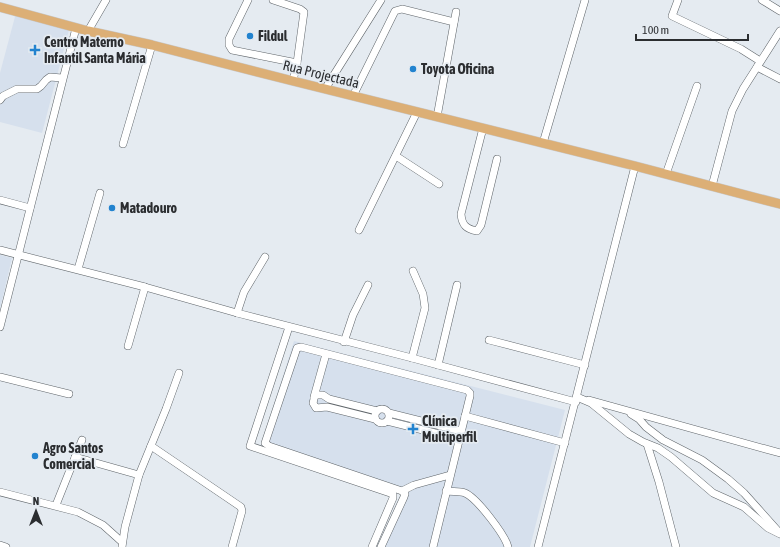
<svg xmlns="http://www.w3.org/2000/svg" width="780" height="547" font-family="'Asap Condensed',sans-serif">
  <style>
    .built { fill: #d6e0ed }
    .lines { fill: none; stroke-linecap: round; stroke-linejoin: round }
    .minor-casing { stroke: #5f656a; stroke-width: 8 }
    .major-casing { stroke: #c8c8c9; stroke-width: 10 }
    .minor { stroke: #fff; stroke-width: 7 }
    .major { stroke: #dcaf76; stroke-width: 9 }
    .poi-dot { fill: #2283cf; stroke: #e5ebf1; stroke-width: 1.5 }
    .labels { text-anchor: middle; stroke-width: 3.5; stroke-linejoin: round; paint-order: stroke }
    .poi-label { font-size: 14px; font-weight: bold; fill: #2b2d30; stroke: #e5ebf1; text-anchor: start }
    .street-label { font-size: 14px; fill: #2b2d30; stroke: #e5ebf1 }
  </style>
  <rect width="100%" height="100%" fill="#e5ebf1"/>
  <g class="built">
    <path d="M16,13L70,26L42,133L0,122V73Z"/>
    <path d="M0,255L12,258L0,309Z"/>
    <path d="M294,341L565,410L530,547H377L401,494L260,448Z"/>
  </g>
  <g class="lines">
    <defs>
      <g id="minor">
        <path d="M248,0L229,39V45L232,50L297,63"/>
        <path d="M273,0L300,9L304,12L297,63L293,81"/>
        <path d="M678,0L672,16L741,49L760,61"/>
        <path d="M762,0L780,11"/>
        <path d="M88,31L106,0"/>
        <path d="M757,67L780,79"/>
        <path d="M325,89L381,0"/>
        <path d="M353,96L395,11L402,9L454,22"/>
        <path d="M0,100L3,96L17,89H37L41,86L46,80L50,77L62,78"/>
        <path d="M437,117L456,12"/>
        <path d="M483,128L461,214C462,225 466,229 477,231L481,225L497,159"/>
        <path d="M543,143L585,0"/>
        <path d="M123,144L152,45"/>
        <path d="M396,156L439,184"/>
        <path d="M666,174L697,86"/>
        <path d="M712,186L732,111L743,89L780,31"/>
        <path d="M0,200L30,208"/>
        <path d="M359,230L417,112"/>
        <path d="M0,250L145,287L237,313L412,358L576,402"/>
        <path d="M78,269L100,193"/>
        <path d="M237,313L244,292L265,257"/>
        <path d="M0,327L76,28"/>
        <path d="M289,327L250,446L393,494V498L372,547"/>
        <path d="M489,340L585,365"/>
        <path d="M344,342L353,315L368,285"/>
        <path d="M128,346L145,287"/>
        <path d="M412,358L425,308L423,294L413,271"/>
        <path d="M438,365L457,285"/>
        <path d="M0,377L69,394"/>
        <path d="M314,397L326,354"/>
        <path d="M577,397L591,403L629,434L643,442L658,448L671,457L713,493L744,507L768,528L780,534"/>
        <path d="M589,400L780,453"/>
        <circle cx="382" cy="416" r="7"/>
        <path d="M389,413L461,431"/>
        <path d="M631,414L639,419L646,427L663,440L702,460L728,479L744,493L778,531"/>
        <path d="M465,416L565,443"/>
        <path d="M375,419L327,407L316,408L313,403L315,395H323L329,399L377,411"/>
        <path d="M387,421L459,439"/>
        <path d="M647,444L659,482L676,547"/>
        <path d="M151,446L241,507L242,511L232,547"/>
        <path d="M75,457L139,475"/>
        <path d="M402,491L414,485L450,475"/>
        <path d="M446,491C452,492 460,491 465,493C477,498 505,535 508,547"/>
        <path d="M0,492L78,512L103,525L122,542"/>
        <path d="M56,505L82,440"/>
        <path d="M0,545L6,547"/>
        <path d="M122,547L125,527L139,475L166,409L179,373"/>
        <path d="M381,547L404,497L405,494L402,491L269,446L265,443L297,348L301,347L467,390L470,393V396L433,547"/>
        <path d="M538,547L635,166"/>
      </g>
      <path id="major" d="M0,7L88,31L152,45L293,81L635,166L780,204"/>
    </defs>
    <use href="#minor" class="minor-casing"/>
    <use href="#major" class="major-casing"/>
    <use href="#minor" class="minor"/>
    <use href="#major" class="major"/>
  </g>
  <g class="poi-dot">
    <circle cx="250" cy="36" r="4"/>
    <path d="M33 44h4v4h4v4h-4v4h-4v-4h-4v-4h4z"/>
    <circle cx="413" cy="69" r="4"/>
    <circle cx="112" cy="208" r="4"/>
    <path d="M411 423h4v4h4v4h-4v4h-4v-4h-4v-4h4z"/>
    <circle cx="35" cy="456" r="4"/>
  </g>
  <g class="labels">
    <g class="poi-label">
      <text x="258" y="41">Fildul</text>
      <text x="44" y="47">Centro Materno<tspan x="44" dy="16">Infantil Santa Mária</tspan></text>
      <text x="421" y="74">Toyota Oficina</text>
      <text x="120" y="213">Matadouro</text>
      <text x="422" y="426">Clínica<tspan x="422" dy="16">Multiperfil</tspan></text>
      <text x="43" y="453">Agro Santos<tspan x="43" dy="16">Comercial</tspan></text>
    </g>
    <g class="street-label">
      <text transform="translate(321 74) rotate(14)" y="5">Rua Projectada</text>
    </g>
  </g>
  <g transform="translate(36 511)" stroke="#e5ebf1" stroke-width="3" paint-order="stroke">
  <path d="M0-3L7 15L0 10L-7 15Z" fill="#2b2d30"/>
  <text y="-6" font-size="11" font-weight="bold" text-anchor="middle" fill="#2b2d30">N</text>
  </g>
  <path d="M636 34v6h112v-6" fill="none" stroke="#2b2d30" stroke-width="2"/>
  <text x="642" y="34" font-size="12" fill="#2b2d30" stroke="#e5ebf1" stroke-width="3" paint-order="stroke">100 m</text>
</svg>
